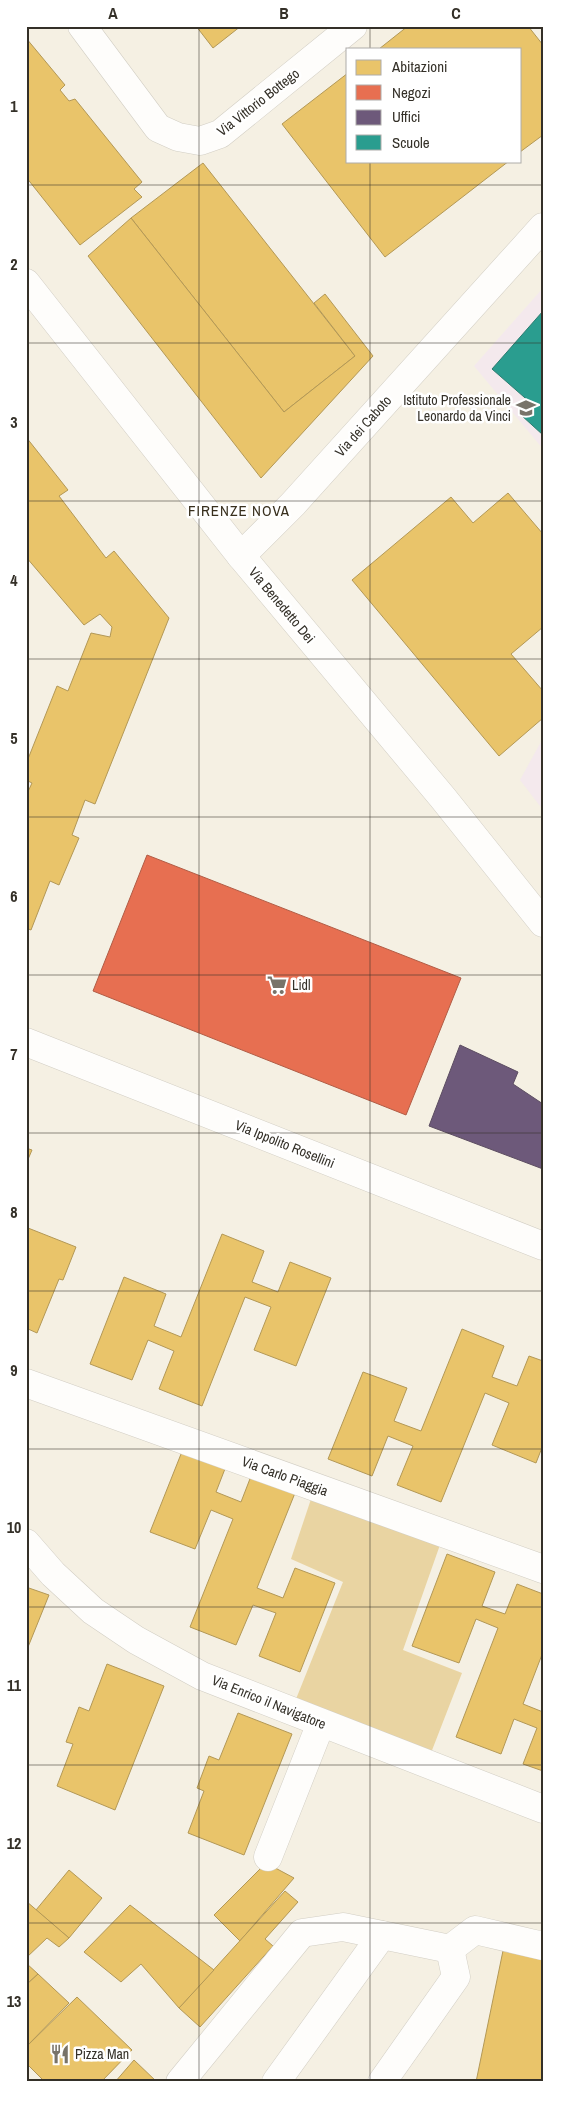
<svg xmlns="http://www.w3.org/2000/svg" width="569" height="2108" font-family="'Archivo Narrow',sans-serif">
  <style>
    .education { fill: #f4e9ed }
    .green { fill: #e9d4a2 }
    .homes { fill: #e9c46a; stroke: #b39856 }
    .shops { fill: #e76f51; stroke: #b15c45 }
    .offices { fill: #6d597a; stroke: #5c4d61 }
    .schools { fill: #2a9d8f; stroke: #2d7c70 }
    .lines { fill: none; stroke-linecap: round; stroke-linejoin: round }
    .minor-casing { stroke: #d2cec4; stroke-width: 29 }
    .minor { stroke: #fefdfb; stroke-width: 28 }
    .grid { fill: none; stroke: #343028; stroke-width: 1; stroke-opacity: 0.55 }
    .labels { text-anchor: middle; stroke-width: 5; stroke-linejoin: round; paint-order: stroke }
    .street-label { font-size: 14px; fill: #343028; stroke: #fff }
    .poi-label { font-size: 14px; fill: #343028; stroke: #fff; text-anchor: start }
    .neighbourhood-label { font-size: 15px; letter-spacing: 1px; fill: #382f1d; stroke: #fff }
    .neatline { fill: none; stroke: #343028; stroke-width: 2 }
    .grid-label { font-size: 16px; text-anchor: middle; font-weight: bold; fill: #343028 }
  </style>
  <rect width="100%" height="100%" fill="#f5f0e3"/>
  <g class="education">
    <path d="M543,288V449L474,366Z"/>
    <path d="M543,738V810L520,780Z"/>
  </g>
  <path class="green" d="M313,1493L441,1542L403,1650L462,1673L429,1758L294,1704L343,1582L291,1559Z"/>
  <g class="homes">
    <path d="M196,26H241L213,48Z"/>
    <path d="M408,26H528L543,45V135L520,152V49H379Z"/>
    <path d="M26,38L65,85L60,90L69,101L75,99L142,182L134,189L142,197L80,245L26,177Z"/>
    <path d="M348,73V161H509L385,257L282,124Z"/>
    <path d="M203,163L355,356L284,412L131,218Z"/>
    <path d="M131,218L284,412L355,356L314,303L325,294L373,356L261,478L88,256Z"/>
    <path d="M26,437L68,490L59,496L106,558L114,551L169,618L95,804L85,800L72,835L79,838L59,885L50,881L31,930L26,928V796L32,783L26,780V764L57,686L68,691L91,633L110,637L112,627L100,614L84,625L26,557Z"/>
    <path d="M508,493L543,534V627L511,654L543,691V718L499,756L352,580L451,497L473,523Z"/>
    <path d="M26,1148L32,1150L26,1164Z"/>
    <path d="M28,1228L76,1247L63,1280L59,1279L37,1333L26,1328Z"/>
    <path d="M222,1234L264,1251L252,1282L278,1292L290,1262L331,1278L296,1366L254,1350L271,1307L245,1297L202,1406L159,1389L174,1351L148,1340L132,1380L90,1364L124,1277L166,1294L154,1326L181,1337Z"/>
    <path d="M462,1329L504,1346L492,1377L517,1386L529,1356L543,1361V1445L536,1463L492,1445L509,1403L485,1393L441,1502L397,1485L413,1446L388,1436L372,1476L328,1459L363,1372L407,1388L394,1421L421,1431Z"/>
    <path d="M185,1444L228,1461L216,1492L241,1502L253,1471L297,1488L257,1588L283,1598L295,1568L335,1583L300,1672L259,1656L276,1613L253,1605L236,1645L190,1627L233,1519L211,1510L195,1549L150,1532Z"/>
    <path d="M447,1554L495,1572L482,1606L505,1614L517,1584L543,1594V1652L523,1704L543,1712V1771L523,1764L537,1728L514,1719L501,1754L456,1737L498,1628L476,1619L459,1663L412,1646Z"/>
    <path d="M26,1587L49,1595L26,1652Z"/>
    <path d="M107,1664L164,1686L115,1810L57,1786L73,1744L66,1742L79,1707L89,1711Z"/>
    <path d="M238,1713L292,1734L244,1855L188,1833L204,1791L197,1788L209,1756L219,1760Z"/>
    <path d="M266,1863L294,1878L240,1941L214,1915Z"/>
    <path d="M69,1870L102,1898L69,1938L36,1910Z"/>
    <path d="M285,1891L298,1902L265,1939L273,1946L200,2027L179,2008Z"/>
    <path d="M26,1901L69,1938L59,1947L47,1938L26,1958Z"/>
    <path d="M130,1905L214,1970L179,2008L141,1964L121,1982L84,1952Z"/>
    <path d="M505,1941L543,1950V2082H476Z"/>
    <path d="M26,1963L38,1974L26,1985Z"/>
    <path d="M38,1974L69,2003L26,2047V1985Z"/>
    <path d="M77,1997L132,2050L101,2082H45L26,2063V2047Z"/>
    <path d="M134,2060L157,2082H115Z"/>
  </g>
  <path class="shops" d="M147,855L461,978L406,1115L93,991Z"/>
  <path class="offices" d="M460,1045L518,1072L513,1084L543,1104V1169L429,1126Z"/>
  <path class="schools" d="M543,311V435L521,415L532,404L492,369Z"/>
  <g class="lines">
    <defs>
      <g id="minor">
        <path d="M82,26L158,128L178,137L200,141L220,134L353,26"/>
        <path d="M26,283L241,556L443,798L543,923"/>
        <path d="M241,556L293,504L543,227"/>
        <path d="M26,1042L543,1246"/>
        <path d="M26,1383L543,1569"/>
        <path d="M26,1543L53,1574L93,1611L136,1640L202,1676L543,1809"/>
        <path d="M268,1857L321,1723"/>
        <path d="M180,2082L302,1933L343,1927L450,1949L475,1930L543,1946"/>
        <path d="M276,2082L382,1935"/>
        <path d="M382,2082L456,1977L450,1949"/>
      </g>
    </defs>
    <use href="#minor" class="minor-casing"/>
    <use href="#minor" class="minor"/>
  </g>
  <path class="grid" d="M199,26V2082M370,26V49M370,161V2082M26,185H543M26,343H543M26,501H543M26,659H543M26,817H543M26,975H543M26,1133H543M26,1291H543M26,1449H543M26,1607H543M26,1765H543M26,1923H543"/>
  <defs>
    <symbol id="school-bare" viewBox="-9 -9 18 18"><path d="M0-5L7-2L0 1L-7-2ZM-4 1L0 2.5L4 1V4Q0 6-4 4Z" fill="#787369" stroke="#fff" stroke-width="2.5" paint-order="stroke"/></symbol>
    <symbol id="supermarket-bare" viewBox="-9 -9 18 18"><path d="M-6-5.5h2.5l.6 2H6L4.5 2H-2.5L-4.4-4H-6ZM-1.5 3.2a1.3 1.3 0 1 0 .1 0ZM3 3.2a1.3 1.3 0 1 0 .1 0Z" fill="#787369" stroke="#fff" stroke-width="2.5" paint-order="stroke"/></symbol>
    <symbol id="restaurant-bare" viewBox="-9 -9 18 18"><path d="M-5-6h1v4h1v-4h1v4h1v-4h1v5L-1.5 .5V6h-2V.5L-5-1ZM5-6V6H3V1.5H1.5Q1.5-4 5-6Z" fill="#787369" stroke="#fff" stroke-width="2.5" paint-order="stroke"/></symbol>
  </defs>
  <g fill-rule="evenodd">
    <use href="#school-bare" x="512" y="394" width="28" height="28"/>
    <use href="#supermarket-bare" x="263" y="971" width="28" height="28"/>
    <use href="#restaurant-bare" x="46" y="2040" width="28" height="28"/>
  </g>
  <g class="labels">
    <g class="street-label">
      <text transform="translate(258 102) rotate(-38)" y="5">Via Vittorio Bottego</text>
      <text transform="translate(363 426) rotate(-48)" y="5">Via dei Caboto</text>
      <text transform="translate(282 605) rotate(50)" y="5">Via Benedetto Dei</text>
      <text transform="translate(285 1144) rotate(22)" y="5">Via Ippolito Rosellini</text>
      <text transform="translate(285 1476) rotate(20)" y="5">Via Carlo Piaggia</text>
      <text transform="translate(269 1702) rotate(22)" y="5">Via Enrico il Navigatore</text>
    </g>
    <g class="poi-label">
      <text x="511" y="405" text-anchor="end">Istituto Professionale<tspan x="511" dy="16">Leonardo da Vinci</tspan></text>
      <text x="292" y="990">Lidl</text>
      <text x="75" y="2059">Pizza Man</text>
    </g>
    <g class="neighbourhood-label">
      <text x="239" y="516">FIRENZE NOVA</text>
    </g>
  </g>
  <rect width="569" height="2108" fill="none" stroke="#ffffff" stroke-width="55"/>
  <rect x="346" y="48" width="175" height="115" fill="#ffffff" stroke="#aeaca9"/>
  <rect x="356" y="60" width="25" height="15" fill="#e9c46a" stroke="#aeaca9"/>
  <text x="392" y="72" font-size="15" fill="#343028">Abitazioni</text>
  <rect x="356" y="85" width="25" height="15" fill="#e76f51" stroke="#aeaca9"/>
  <text x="392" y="98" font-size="15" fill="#343028">Negozi</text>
  <rect x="356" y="110" width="25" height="15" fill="#6d597a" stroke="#aeaca9"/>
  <text x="392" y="122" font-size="15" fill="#343028">Uffici</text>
  <rect x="356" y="135" width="25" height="15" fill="#2a9d8f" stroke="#aeaca9"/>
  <text x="392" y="148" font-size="15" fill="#343028">Scuole</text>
  <rect x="28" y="28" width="514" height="2052" class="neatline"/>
  <g class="grid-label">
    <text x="113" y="19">A</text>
    <text x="284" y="19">B</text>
    <text x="456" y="19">C</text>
    <text x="14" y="112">1</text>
    <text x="14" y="270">2</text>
    <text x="14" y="428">3</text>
    <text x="14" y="586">4</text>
    <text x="14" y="744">5</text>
    <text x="14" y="902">6</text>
    <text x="14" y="1060">7</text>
    <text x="14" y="1218">8</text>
    <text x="14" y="1376">9</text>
    <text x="14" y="1533">10</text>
    <text x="14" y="1691">11</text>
    <text x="14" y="1849">12</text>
    <text x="14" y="2007">13</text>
  </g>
</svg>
